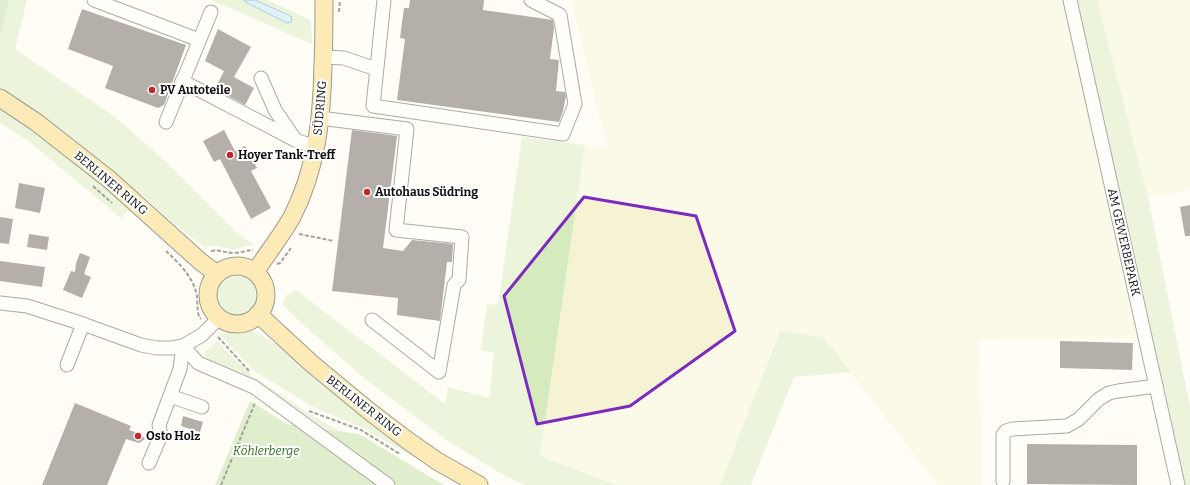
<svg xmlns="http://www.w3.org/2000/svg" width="1190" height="485" font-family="Bitter,serif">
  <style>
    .farmland { fill: #f6f3d4 }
    .green { fill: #d5ebbd }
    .forest { fill: #b9dc9c }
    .water { fill: #b9e0f7; stroke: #3f96cf }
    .building { fill: #5a524d }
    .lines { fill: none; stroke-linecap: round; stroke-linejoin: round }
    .minor-casing { stroke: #444; stroke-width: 15 }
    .major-casing { stroke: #222; stroke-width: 19 }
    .path { stroke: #333; stroke-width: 2; stroke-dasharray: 4 2; stroke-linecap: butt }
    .minor { stroke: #fff; stroke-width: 13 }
    .major { stroke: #f9d66b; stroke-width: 17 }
    .marked { fill: none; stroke: #7b2cbf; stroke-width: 3; stroke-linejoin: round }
    .poi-dot { fill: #c4262e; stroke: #fff; stroke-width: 1.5 }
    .labels { text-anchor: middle; stroke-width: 4; stroke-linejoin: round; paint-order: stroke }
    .poi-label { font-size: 12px; font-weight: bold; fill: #111; stroke: #fff; text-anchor: start }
    .street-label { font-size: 12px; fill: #111; stroke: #fff }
    .park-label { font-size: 12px; font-style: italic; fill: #2f6b1f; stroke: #fff }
  </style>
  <rect width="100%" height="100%" fill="#fffdf5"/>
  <g class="farmland">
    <path d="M571,0H1064L1076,59L1139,338L980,340L981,485H938L823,337L779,331L720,485H616L540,456L585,145L607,148Z"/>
    <path d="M1097,0H1190V190L1148,197Z"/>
  </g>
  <g class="green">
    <path d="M9,0H27L15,49L114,116L163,159L236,232L263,251C260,249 256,246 252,245C247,245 241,248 236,249C224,250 219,242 205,248L182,230L142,195L121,218L27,140L0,123V37Z"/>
    <path d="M211,0H267L311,20L312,44Z"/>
    <path d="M1070,0H1097L1148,197L1190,407V485H1178Z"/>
    <path d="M522,137L585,145L540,456L616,485H525L505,476L446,440L365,379L300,322L282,304L286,296L296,290L445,404L448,387L489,398L494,353L481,350L487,304L498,305Z"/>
    <circle cx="237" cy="294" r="22"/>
    <path d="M232,331H252L278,345L314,378L366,419L438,471L363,428L311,406L254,371L219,334Z"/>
    <path d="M780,331L823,337L851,372L794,377L751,485H720Z"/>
    <path d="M217,341L252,376L311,415L340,431L326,429L252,380L206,358L204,353Z"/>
  </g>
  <g class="forest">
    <path d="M0,0H9L0,37Z"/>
    <path d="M250,401L287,424L359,434L444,485H215Z"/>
  </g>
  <path class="water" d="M244,0H255L291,16L292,19L291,22L287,23L245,2Z"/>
  <g class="building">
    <path d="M410,0H484L483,10L553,20L554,28L550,59L559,60L556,91L565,92L566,96L563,111L559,122L397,100L405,39L400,38L404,8H409Z"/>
    <path d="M82,9L186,45L164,105L158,108L105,88L113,66L68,49Z"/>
    <path d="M218,29L251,47L234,77L254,88L245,105L215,89L224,71L205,61Z"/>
    <path d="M224,130L235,151L245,146L257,168L251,171L271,208L251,219L220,159L214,162L203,141Z"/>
    <path d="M352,130L397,136L383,248L403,251L412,240L453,244L452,262H447L440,321L397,315L398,298L332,291Z"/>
    <path d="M19,183L45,188L40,213L15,208Z"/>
    <path d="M1190,205V236H1185L1180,207Z"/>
    <path d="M0,217L13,219L9,244L0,243Z"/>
    <path d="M29,234L49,237L47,250L27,247Z"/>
    <path d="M80,253L90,257L84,274L91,277L82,298L63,290L71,271L75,272L76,263Z"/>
    <path d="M0,261L45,267L42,287L0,281Z"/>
    <path d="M1060,341L1133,343L1132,370L1060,368Z"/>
    <path d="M75,403L131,426L129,430L141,434L145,439L139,443L126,439L107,485H42Z"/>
    <path d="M183,416L203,422L200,432L181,426Z"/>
    <path d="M1027,444L1137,445V485L1027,484Z"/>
  </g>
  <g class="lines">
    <defs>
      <g id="minor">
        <path d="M94,0L199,40"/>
        <path d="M384,0L373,106L563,134L575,104L560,15L531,0"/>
        <path d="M1070,0L1178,485"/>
        <path d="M323,57L344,58L376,69"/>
        <path d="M261,78L275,110L294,138"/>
        <path d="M182,81L295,140L316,147"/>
        <path d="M320,118L407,129L396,230L462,237L459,280L454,285L439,372L372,320"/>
        <path d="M166,122L211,12"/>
        <path d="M0,303L27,306L83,324L141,345L157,348H172L183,346L202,335L219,318"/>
        <path d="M183,346L198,363L254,387L388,485"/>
        <path d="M67,365L83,324"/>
        <path d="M170,396L202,407"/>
        <path d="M149,463L161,435L159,425L180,369L183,346"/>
        <path d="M1003,481V435L1006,431L1012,429L1067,426L1079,419L1099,399L1109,393L1118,391L1156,386"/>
      </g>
      <g id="major">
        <path d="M0,98L36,122L110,180L201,262L217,274"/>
        <circle cx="237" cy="295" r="29"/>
        <path d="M255,272C267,254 281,236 292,217C317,168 322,117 323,64C324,42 324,21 324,0"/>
        <path d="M258,314L311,363L369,411L407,440L437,461L479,485"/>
      </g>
    </defs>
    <use href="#minor" class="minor-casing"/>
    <use href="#major" class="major-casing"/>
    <g class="path">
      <path d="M339,12L340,0"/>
      <path d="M93,186L112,203"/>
      <path d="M299,234L334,241"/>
      <path d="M166,251C178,262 192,276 196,292C199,301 195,312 201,319"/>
      <path d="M211,251C221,249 224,253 234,253C241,253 247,250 253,250"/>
      <path d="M277,264L280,263L291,248"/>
      <path d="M218,337L249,371"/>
      <path d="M309,411L361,430L400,454"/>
      <path d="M221,485L255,403"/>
    </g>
    <use href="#minor" class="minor"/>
    <use href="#major" class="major"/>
  </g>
  <path d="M0 0H1190V485H0ZM584,197L696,216L735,331L630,406L537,424L504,296Z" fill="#fffdf5" fill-opacity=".55" fill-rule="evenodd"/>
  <path class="marked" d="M584,197L696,216L735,331L630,406L537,424L504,296Z"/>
  <g class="poi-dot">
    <circle cx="152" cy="90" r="4"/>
    <circle cx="230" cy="155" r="4"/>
    <circle cx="367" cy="192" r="4"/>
    <circle cx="138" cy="436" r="4"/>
  </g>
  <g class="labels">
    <g class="poi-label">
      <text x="160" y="94">PV Autoteile</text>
      <text x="238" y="159">Hoyer Tank-Treff</text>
      <text x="375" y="196">Autohaus Südring</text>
      <text x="146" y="440">Osto Holz</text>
    </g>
    <g class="street-label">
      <text transform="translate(320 108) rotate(-85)" y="4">SÜDRING</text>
      <text transform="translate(111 183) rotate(40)" y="4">BERLINER RING</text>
      <text transform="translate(1124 242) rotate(77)" y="4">AM GEWERBEPARK</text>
      <text transform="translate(364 406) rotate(38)" y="4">BERLINER RING</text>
    </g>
    <g class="park-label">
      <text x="266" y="455">Köhlerberge</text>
    </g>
  </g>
</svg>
